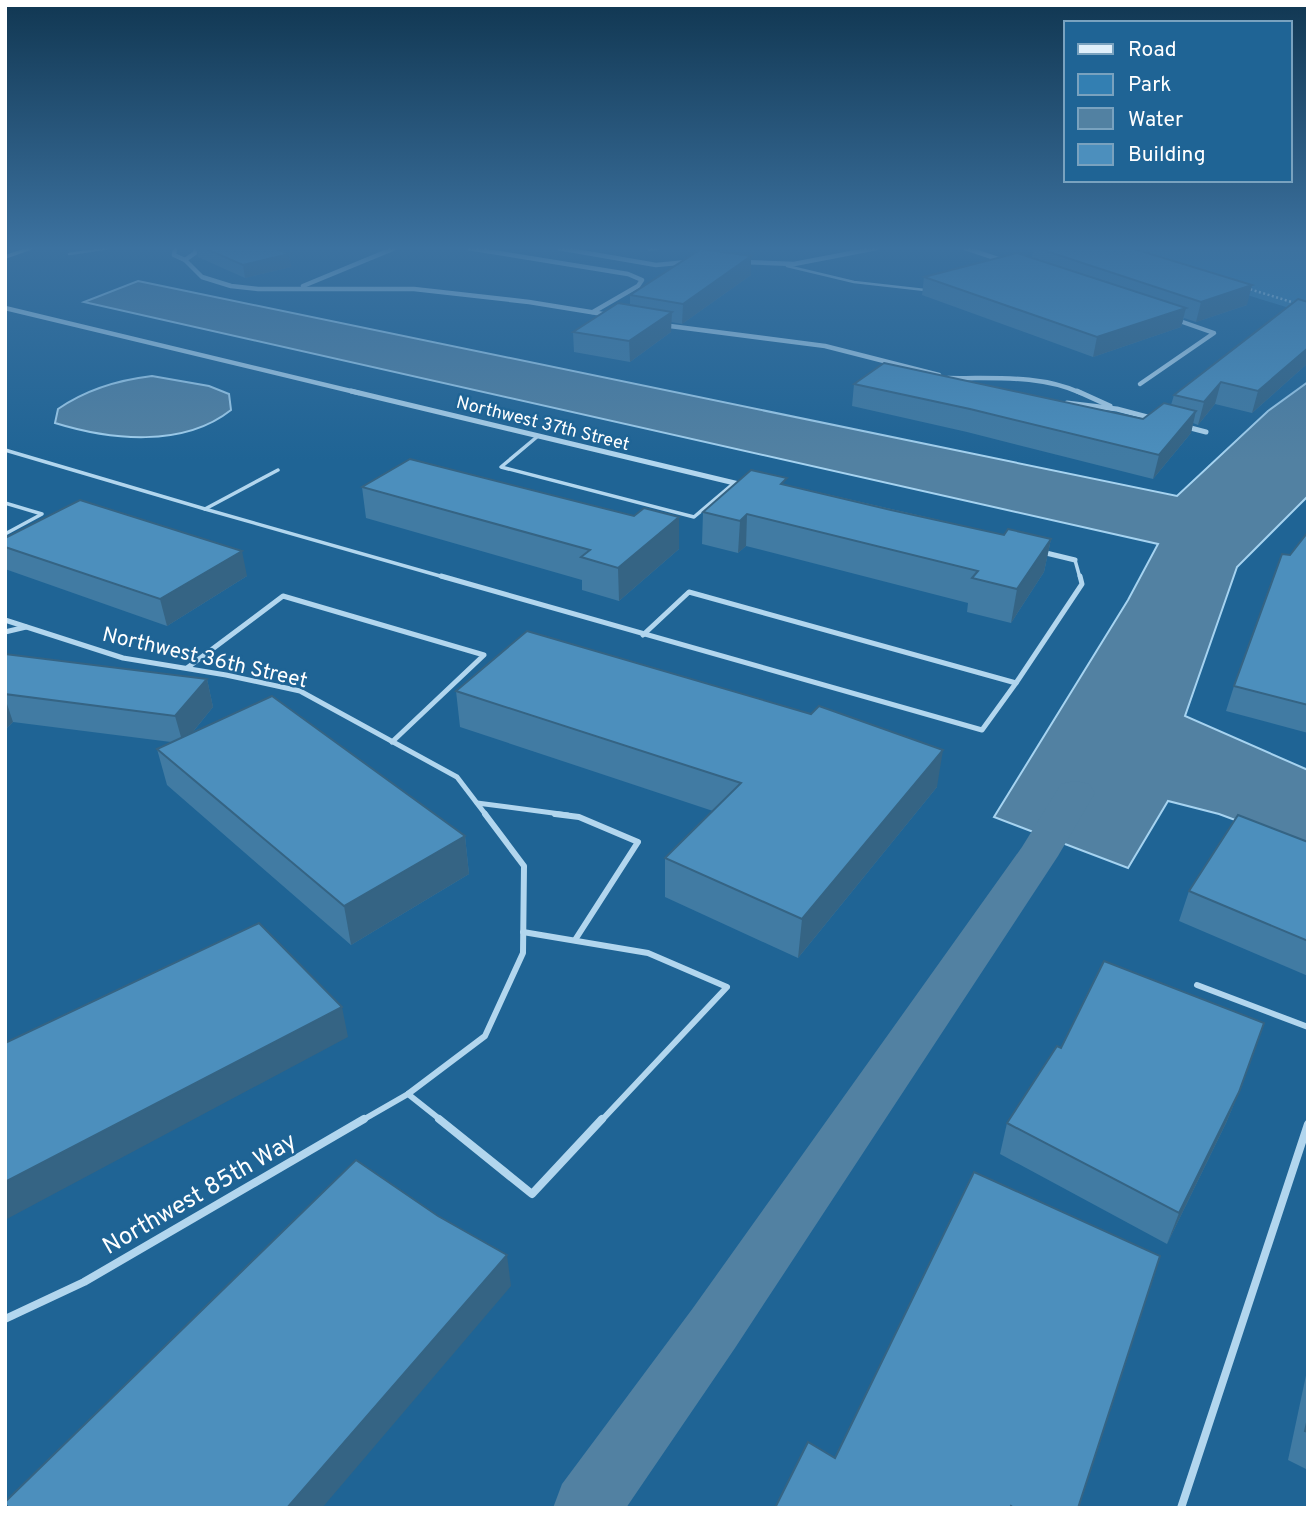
<svg xmlns="http://www.w3.org/2000/svg" width="1313" height="1513" font-family="Overpass,sans-serif">
  <style>
    .green { fill: #337fb2 }
    .water { fill: #5281a2; stroke: #a6d3f0; stroke-width: 2 }
    .lines { fill: none; stroke-linecap: round; stroke-linejoin: round }
    .canal { fill: #5281a2; fill-rule: evenodd }
    .path { stroke: #b2d6ee; stroke-width: 2.5; stroke-dasharray: 2 2.5; stroke-linecap: butt }
    .lane-far4 { stroke: #b2d6ee; stroke-width: 2.5 }
    .lane-far3 { stroke: #b2d6ee; stroke-width: 3.5 }
    .lane-far2 { stroke: #b2d6ee; stroke-width: 5 }
    .lane-far1 { stroke: #b2d6ee; stroke-width: 6 }
    .lane { stroke: #b2d6ee; stroke-width: 8 }
    .street-far1 { stroke: #b2d6ee; stroke-width: 4.5 }
    .street { stroke: #b2d6ee; stroke-width: 5 }
    .secondary { fill: #dfeffa; fill-rule: evenodd }
    .wall { fill: #417ba3 }
    .shaded-wall { fill: #356484 }
    .building { fill: #4c8fbd; stroke: #356484; stroke-width: 2 }
    .labels { text-anchor: middle; stroke-width: 5; stroke-linejoin: round; paint-order: stroke }
    .far-street-label { font-size: 18px; fill: #fff; stroke: #1f6495 }
    .street-label { font-size: 21px; fill: #fff; stroke: #1f6495 }
    .near-street-label { font-size: 24px; fill: #fff; stroke: #1f6495 }
  </style>
  <rect width="100%" height="100%" fill="#1f6495"/>
  <path class="green" d="M1097,248H1308V314Z"/>
  <g class="water">
    <path d="M138,281L1177,496L1268,411L1308,382V496L1237,567L1185,716L1308,770V847L1219,814L1168,801L1128,868L994,817L1128,600L1158,544L84,302Z"/>
    <path d="M152,376L209,386L229,394L231,410C183,448 110,440 55,423L58,409C87,389 118,380 152,376Z"/>
  </g>
  <g class="lines">
    <path class="canal" d="M1075,781L1089,784L1095,793L1058,856L735,1348L626,1508H553L562,1484L693,1308L1022,847L1061,784Z"/>
    <path class="path" d="M1246,288L1308,307"/>
    <g class="lane-far4">
      <path d="M69,254L110,248"/>
      <path d="M787,266L854,282L925,290"/>
    </g>
    <g class="lane-far3">
      <path d="M538,436L501,467L694,517L734,483"/>
      <path d="M5,450L205,509L278,470"/>
      <path d="M5,503L42,514L5,534"/>
      <path d="M205,509L447,578"/>
      <path d="M1075,560L1080,578"/>
    </g>
    <g class="lane-far2">
      <path d="M441,576L982,730L1016,683"/>
      <path d="M5,620L123,658L226,675L300,691L457,777L486,815"/>
      <path d="M5,632L26,627"/>
      <path d="M643,635L689,592L1016,683L1082,584L1080,576"/>
      <path d="M187,668L283,596L484,655L392,742"/>
      <path d="M477,803L568,815"/>
    </g>
    <g class="lane-far1">
      <path d="M555,814L579,817L638,842L575,940"/>
      <path d="M523,932L648,953L727,987L601,1121"/>
      <path d="M1197,985L1308,1027"/>
      <path d="M408,1094L442,1121"/>
      <path d="M361,1121L408,1094L485,1036L523,953L524,866L485,814"/>
    </g>
    <g class="lane">
      <path d="M439,1119L532,1194L602,1119"/>
      <path d="M5,1319L84,1282L364,1119"/>
      <path d="M1181,1508L1308,1124"/>
    </g>
    <g class="street-far1">
      <path d="M175,248L174,255L185,260L202,277L231,286L258,289H414L529,302L609,315"/>
      <path d="M468,248L628,274L642,280L638,286L593,312"/>
      <path d="M558,248L656,265L688,262"/>
      <path d="M649,248H657"/>
      <path d="M965,248L1004,261"/>
      <path d="M185,260L195,253L196,248"/>
      <path d="M742,262L794,264L877,248"/>
      <path d="M303,286L395,248"/>
      <path d="M5,308L359,393"/>
      <path d="M662,325L825,346L939,375"/>
      <path d="M948,378C993,379 1039,374 1081,393"/>
      <path d="M1140,384L1214,333L1174,319"/>
    </g>
    <g class="street">
      <path d="M351,391L743,485"/>
      <path d="M1077,391L1110,406"/>
      <path d="M1067,403L1117,409L1155,419"/>
      <path d="M1183,426L1206,432"/>
      <path d="M1042,552L1075,560"/>
    </g>
    <path class="secondary" d="M26,248H36L5,259V255Z"/>
  </g>
  <g class="wall">
    <path d="M196,248H274L289,254L291,267L245,278L198,257Z"/>
    <path d="M1033,248H1131L1247,305L1196,322L1184,318L1181,327L1093,357L922,295L924,277L1032,258Z"/>
    <path d="M751,256V275L682,324L671,322V332L630,362L574,352L573,332L630,305V295Z"/>
    <path d="M1308,302V363L1252,413L1215,404L1198,425L1193,423L1191,433L1153,479L967,432L852,406L854,384L1143,419L1171,405L1174,395Z"/>
    <path d="M787,485L1004,535L1051,539L1044,572L1011,623L967,612L968,603L746,546L738,553L702,544L703,512Z"/>
    <path d="M362,487L634,516L679,517V549L619,601L582,590V580L366,518Z"/>
    <path d="M1308,532V733L1226,711L1234,686L1290,555Z"/>
    <path d="M5,538L247,576L167,626L5,569Z"/>
    <path d="M5,654L207,679L213,707L192,733L465,836L469,874L351,945L167,785L157,749L171,742L13,722L5,730Z"/>
    <path d="M456,691L937,787L798,958L665,897V858L713,811L460,727Z"/>
    <path d="M1308,842V976L1179,921L1189,891Z"/>
    <path d="M1061,1048L1239,1092L1226,1123L1167,1244L1000,1154L1007,1123Z"/>
    <path d="M1308,1366V1470L1288,1460Z"/>
  </g>
  <g class="shaded-wall">
    <path d="M289,254L291,267L245,278L243,265Z"/>
    <path d="M751,256V275L682,324L683,304Z"/>
    <path d="M1252,285L1247,305L1196,322L1201,302Z"/>
    <path d="M1186,308L1181,327L1093,357L1097,337Z"/>
    <path d="M672,312L671,332L630,362L629,341Z"/>
    <path d="M1308,348V363L1252,413L1258,391Z"/>
    <path d="M1221,382L1215,404L1198,425L1204,402Z"/>
    <path d="M1196,411L1191,433L1153,479L1159,455Z"/>
    <path d="M747,514L746,546L738,553L740,521Z"/>
    <path d="M679,517V549L619,601L618,568Z"/>
    <path d="M1051,539L1044,572L1011,623L1017,589Z"/>
    <path d="M242,551L247,576L167,626L160,599Z"/>
    <path d="M207,679L213,707L183,744L175,716Z"/>
    <path d="M5,698L13,722L5,730Z"/>
    <path d="M943,750L937,787L798,958L802,919Z"/>
    <path d="M465,836L469,874L351,945L344,906Z"/>
    <path d="M342,1007L348,1037L5,1220V1182Z"/>
    <path d="M1239,1092L1226,1123L1167,1244L1179,1213Z"/>
    <path d="M507,1255L511,1286L322,1508H287Z"/>
  </g>
  <g class="building">
    <path d="M204,248H274L289,254L243,265Z"/>
    <path d="M1037,248H1131L1252,285L1201,302Z"/>
    <path d="M701,249L751,256L683,304L630,295Z"/>
    <path d="M1017,253L1186,308L1097,337L924,277Z"/>
    <path d="M1298,299L1308,302V348L1258,391L1221,382L1204,402L1174,395Z"/>
    <path d="M618,303L672,312L629,341L573,332Z"/>
    <path d="M884,363L1143,419L1164,403L1196,411L1159,455L970,409L854,384Z"/>
    <path d="M410,459L634,516L644,508L679,517L618,568L581,557L590,550L362,487Z"/>
    <path d="M751,470L787,478L781,484L891,510L1004,535L1008,529L1051,539L1017,589L972,578L978,571L747,514L740,521L703,512Z"/>
    <path d="M80,500L242,551L160,599L5,547V538Z"/>
    <path d="M1308,532V705L1234,686L1282,554L1290,555Z"/>
    <path d="M527,631L811,714L819,706L943,750L802,919L665,858L741,783L456,691Z"/>
    <path d="M5,654L207,679L175,716L5,694Z"/>
    <path d="M272,696L465,836L344,906L157,749Z"/>
    <path d="M1238,815L1308,842V941L1189,891Z"/>
    <path d="M259,923L342,1007L5,1182V1043Z"/>
    <path d="M1104,961L1264,1023L1239,1092L1179,1213L1007,1123L1057,1046L1061,1048Z"/>
    <path d="M356,1160L438,1216L507,1255L287,1508H9L5,1504V1502Z"/>
    <path d="M974,1172L1160,1256L1078,1508H1014L1011,1506L1010,1508H775L808,1442L835,1458Z"/>
    <path d="M1308,1418V1432L1305,1431Z"/>
  </g>
  <linearGradient id="sky" x2="0" y2="1"><stop stop-color="#113752"/><stop offset="0.54" stop-color="#3c72a0"/><stop offset="1" stop-color="#3c72a0" stop-opacity="0"/></linearGradient>
  <rect width="1313" height="460" fill="url(#sky)"/>
  <g class="labels">
    <g class="far-street-label">
      <text transform="translate(543 423) rotate(14)" y="6">Northwest 37th Street</text>
    </g>
    <g class="street-label">
      <text transform="translate(205 657) rotate(13)" y="7">Northwest 36th Street</text>
    </g>
    <g class="near-street-label">
      <text transform="translate(199 1193) rotate(-30)" y="8">Northwest 85th Way</text>
    </g>
  </g>
  <rect width="1313" height="1513" fill="none" stroke="#ffffff" stroke-width="14"/>
  <rect x="1064" y="21" width="228" height="161" fill="#1f6495" stroke="#79a2bf" stroke-width="2"/>
  <rect x="1078" y="44" width="35" height="10" fill="#dfeffa" stroke="#79a2bf" stroke-width="2"/>
  <text x="1128" y="56" font-size="21" fill="#ffffff">Road</text>
  <rect x="1078" y="74" width="35" height="21" fill="#337fb2" stroke="#79a2bf" stroke-width="2"/>
  <text x="1128" y="91" font-size="21" fill="#ffffff">Park</text>
  <rect x="1078" y="108" width="35" height="21" fill="#5281a2" stroke="#79a2bf" stroke-width="2"/>
  <text x="1128" y="126" font-size="21" fill="#ffffff">Water</text>
  <rect x="1078" y="144" width="35" height="21" fill="#4c8fbd" stroke="#79a2bf" stroke-width="2"/>
  <text x="1128" y="161" font-size="21" fill="#ffffff">Building</text>
</svg>
